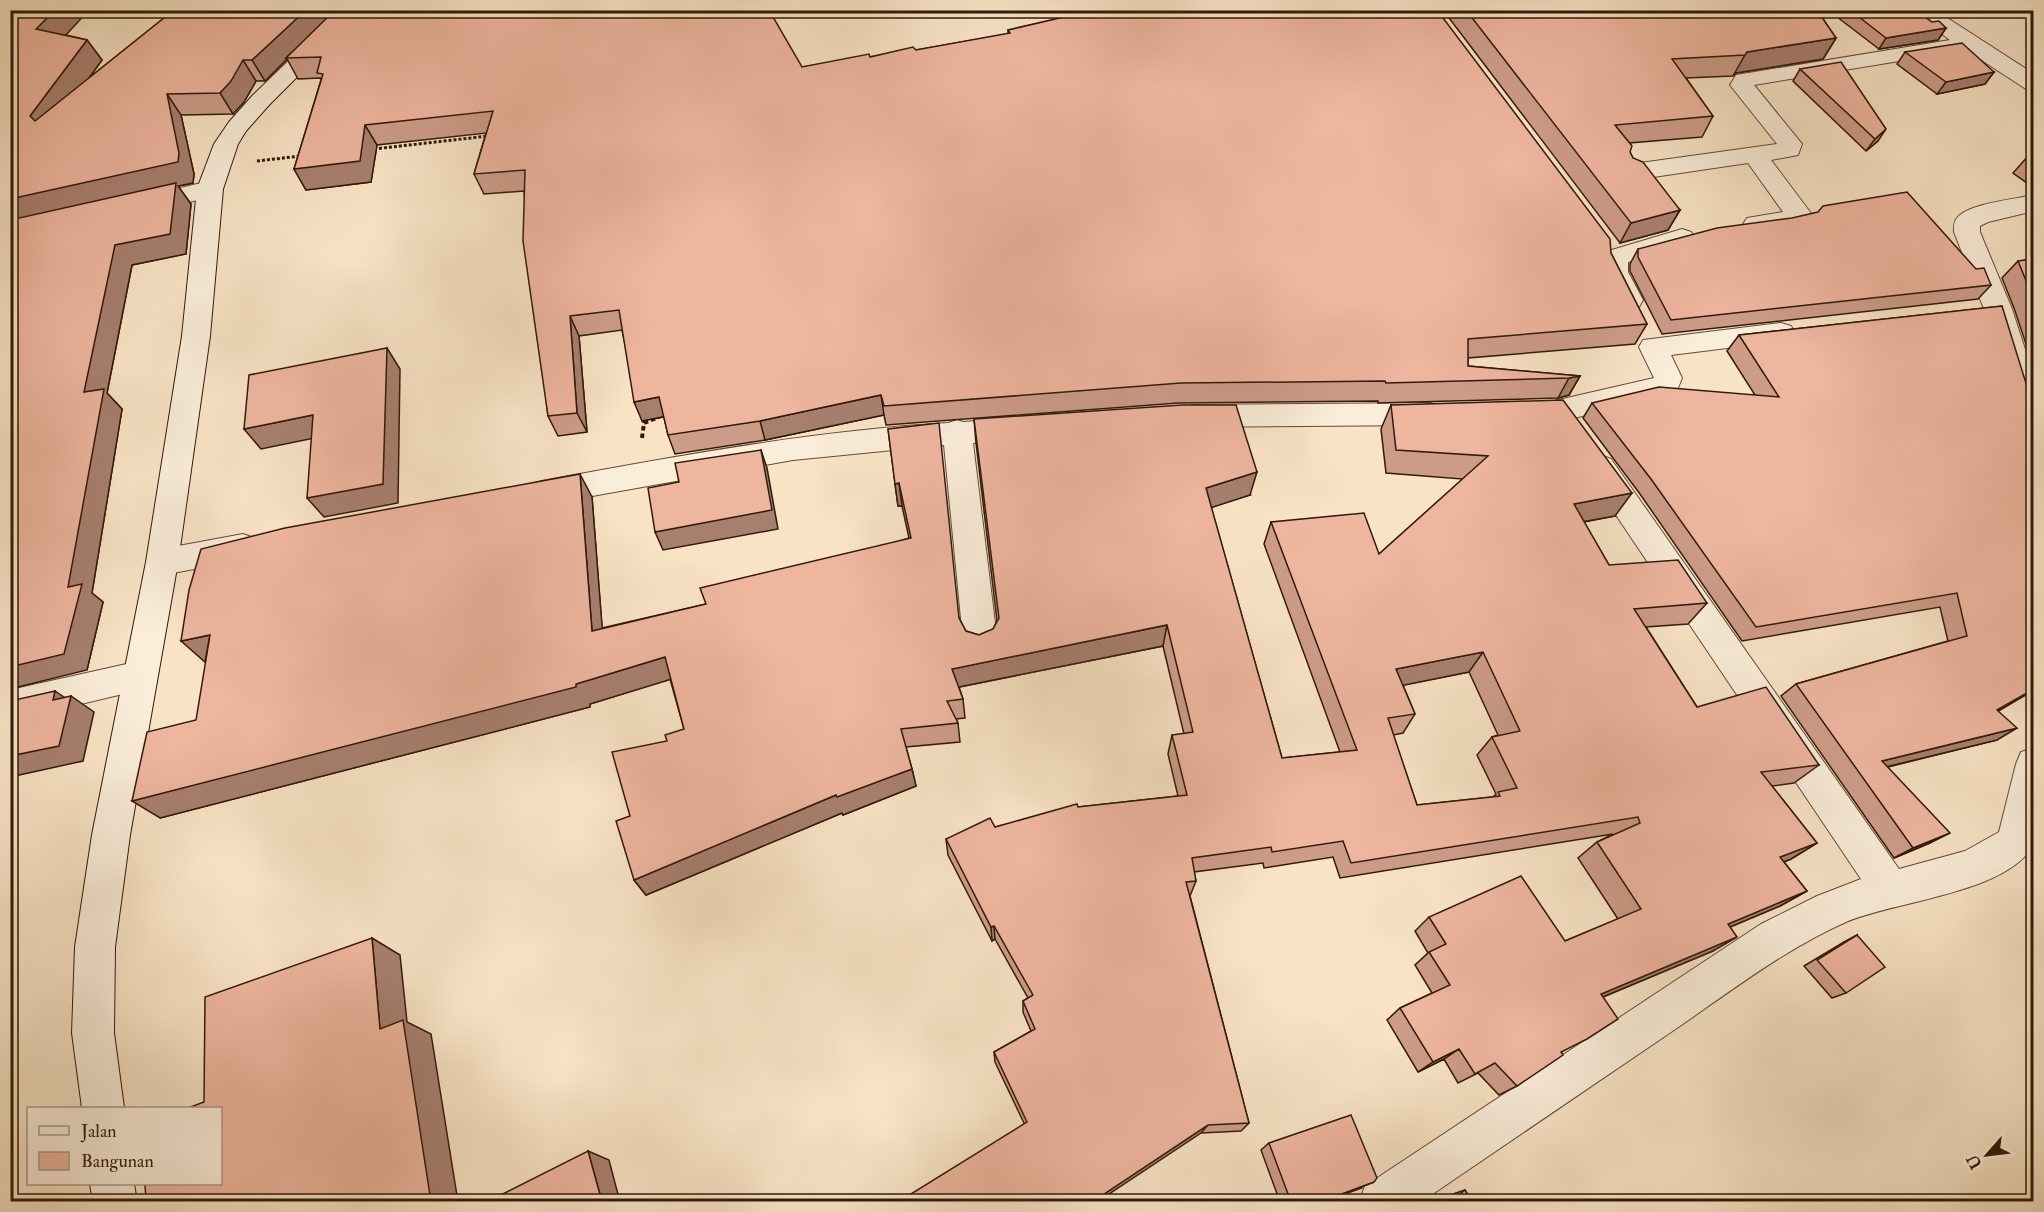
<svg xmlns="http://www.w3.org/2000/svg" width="2044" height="1212" font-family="'IM FELL Double Pica',serif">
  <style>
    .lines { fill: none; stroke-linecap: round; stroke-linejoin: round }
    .street-casing { stroke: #624c38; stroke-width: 2 }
    .secondary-casing { stroke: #301a09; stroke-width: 2 }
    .path-far1 { stroke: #301a09; stroke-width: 3; stroke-dasharray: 3 2; stroke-linecap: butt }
    .path { stroke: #301a09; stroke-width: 4; stroke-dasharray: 4.5 3; stroke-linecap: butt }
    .street { fill: #faedd9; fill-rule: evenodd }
    .secondary { fill: #faedd9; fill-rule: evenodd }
    .wall { fill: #cd9c89; stroke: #301a09; stroke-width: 1.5; fill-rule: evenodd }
    .shaded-wall { fill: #a77f6f; stroke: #301a09; stroke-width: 1.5 }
    .building { fill: #eeb59f; stroke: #301a09; stroke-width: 1.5; fill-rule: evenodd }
  </style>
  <rect width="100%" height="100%" fill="#f8e3c5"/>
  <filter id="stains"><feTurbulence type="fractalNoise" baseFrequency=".00333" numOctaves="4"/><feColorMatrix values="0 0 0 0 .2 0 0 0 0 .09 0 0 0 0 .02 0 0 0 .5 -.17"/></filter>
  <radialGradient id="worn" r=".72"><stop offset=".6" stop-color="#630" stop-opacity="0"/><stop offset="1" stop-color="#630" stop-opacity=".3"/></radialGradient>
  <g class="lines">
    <defs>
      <g id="street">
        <path d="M1909,10H1935L2034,74V91L2026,89L1966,50L1754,85L1802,144L1798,155L1771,160L1813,216C1811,218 1809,223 1807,224C1797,230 1758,233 1747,230L1743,224L1747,218L1783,212L1748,163L1633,180L1624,178L1621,172L1624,166L1633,164L1777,144L1730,85L1736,75L1950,40Z"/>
        <path d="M210,181L219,183L223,189L219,195L142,213L133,211L129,205L133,199Z"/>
        <path d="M2034,195V211L1988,222L1980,226V232L2012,309L2034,377V435L2024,432L2019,424L1984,309L1954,232C1954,227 1953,223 1957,218C1967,204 2015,199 2034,195Z"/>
        <path d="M1682,229L1691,232L1695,238L1691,244L1628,262V272L1643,300L1639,307L1629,309L1619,307C1610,292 1594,269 1605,252Z"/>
        <path d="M1781,323L1791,326L1795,333L1791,340L1671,355L1682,378L1676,393L1558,422L1548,419L1543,411L1548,403L1558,400L1654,378L1639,347L1643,340Z"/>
        <path d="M1430,403L1440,406L1445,414L1440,422L1430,425L1193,427L1183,424L1178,416L1183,408L1193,405Z"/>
        <path d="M1019,418L1029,421L1034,429L1029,437L1019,440L973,443L997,639L992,649L980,653L968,649L963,639L944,445L793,460L542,505L531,502L527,493L531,484L542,481C677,456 811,431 948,423L957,420L963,422Z"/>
        <path d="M1600,455L1611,459L1899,869L1965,851L1999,832L2016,764L2021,752L2034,748V843C2011,893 1893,901 1846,922C1785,949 1731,991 1677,1028C1591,1086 1506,1144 1421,1202H1359L1365,1186L1761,924L1817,896L1861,879L1589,475L1585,467L1589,459Z"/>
        <path d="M243,534L254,538L259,547L254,556L243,560L162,575L151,571L146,562L151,553L162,549Z"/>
        <path d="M140,661L152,665L157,676L152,687L10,721V690Z"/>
      </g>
      <g id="secondary">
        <path d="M341,10H364L269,105L246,131L238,144L223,189L210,336L178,562L130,835L115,947L114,1033L124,1108H82L72,1033L75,947L92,835L146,562L182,336L197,189L214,144L229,122L253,95Z"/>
        <path d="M90,1184H134L137,1202H93Z"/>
      </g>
    </defs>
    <use href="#street" class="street-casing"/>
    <use href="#secondary" class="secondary-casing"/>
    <g class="path-far1">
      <path d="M374,149L488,136"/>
      <path d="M257,161L301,156"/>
    </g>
    <path class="path" d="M642,438L644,423L659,417"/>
    <use href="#street" class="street"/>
    <use href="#secondary" class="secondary"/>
  </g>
  <g class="wall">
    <path d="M174,10L802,67L916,50L1008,34V30L1088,12L1087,10H1437L1611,253L1647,324L1635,344L1468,358V366L1580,376L1569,395L1558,398L1378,403V401L1178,403L886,425L884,415L765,440L675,454L668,435L664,417L642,421L622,330L579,336L587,432L558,436L548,416L524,191L484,194L474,174L486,133L377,145L371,182L306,190L294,169L321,80L320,78L298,79L287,59L265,81H256L244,102L233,114L181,115L194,174L193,183L178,186L191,204L186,254L132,265L107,393L122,409L92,593L103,602L87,670L66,35L87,40L102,60L89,78Z"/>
    <path d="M1443,10H1817L1836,38L1823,59L1736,73L1733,76L1686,78L1713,116L1702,137L1629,143L1630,152L1633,158L1680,210L1668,230L1620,243Z"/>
    <path d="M1828,10H1915L1932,22L1946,28L1938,40L1879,49Z"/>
    <path d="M1905,52L1994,72L1985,84L1937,94L1897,64Z"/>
    <path d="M1800,69L1878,141L1866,151L1793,81Z"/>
    <path d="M2034,154V188L2013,173L2029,155Z"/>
    <path d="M1638,249L1991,285L1978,299L1662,334L1630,271V264Z"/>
    <path d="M2034,259V368L2014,308L2002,278L2018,261Z"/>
    <path d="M2002,306L2034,690L1998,711L1997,740L1888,767L1930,843L1894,858L1781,696L1796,684L1948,641L1940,607L1742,641L1640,494L1583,418L1592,403L1755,395L1727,351L1739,335Z"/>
    <path d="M1391,405L1615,516L1584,522L1609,565L1707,603L1688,624L1646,627L1697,707L1819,765L1794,783L1772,786L1817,843L1791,859L1784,862L1807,891L1780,906L1730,927L1713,951L1603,997L1562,1052L1517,1086L1499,1095L1478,1073L1458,1083L1444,1059L1418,1072L1387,1020L1400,1008L1432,993L1415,965L1428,953L1415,931L1429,917L1565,941L1618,919L1578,858L1597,842L1613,834L1340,878L1333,857L1264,868L1263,863L1194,872L1196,881L1190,896L1249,1123L1241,1131L1201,1133L1024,1123L995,1062L994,1052L1031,1031L1023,1012V1001L1028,998L995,939L992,941L948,855L946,839L1078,807L1178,796L1168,754L1172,735L1184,734L1163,646L959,687L963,699L965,718L956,719L958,723L960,742L906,747L912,769L916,786L843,815L842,813L646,895L634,880L630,816L667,741L684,729L670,679L590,704V707L160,818L592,497L602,628L706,604L909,538L902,506H898L888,429L959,618L966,631L979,635L993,629L997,621L976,443L974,419L1250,495L1211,507L1282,758L1340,752L1264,544L1271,522L1379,554L1463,479L1386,473L1381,429ZM1469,672L1498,735L1492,737L1477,755L1496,794L1493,797L1417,805L1393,735L1403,733L1415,714L1403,685Z"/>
    <path d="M1857,935L1846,993L1832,998L1804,966L1844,942Z"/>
    <path d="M1269,1143L1362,1188L1323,1202H1280L1261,1150Z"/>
    <path d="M1465,1190L1472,1202H1435L1438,1199Z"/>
  </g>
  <g class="shaded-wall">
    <path d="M55,10H89L52,50L36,29Z"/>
    <path d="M306,10H338L286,58L287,59L265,81L252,60Z"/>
    <path d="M1946,28L1938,40L1879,49L1886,38Z"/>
    <path d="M1836,38L1823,59L1736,73L1733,76L1745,55L1747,52Z"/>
    <path d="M87,40L102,60L47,136L30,116Z"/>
    <path d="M243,60L256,81L244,102L233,114L220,93Z"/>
    <path d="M1994,72L1985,84L1937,94L1946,82Z"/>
    <path d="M167,94L181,115L194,174L193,183L178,186L191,204L186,254L132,265L107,393L122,409L92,593L103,602L87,670L10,689V667L68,587L84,392L10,223V199Z"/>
    <path d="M365,125L377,145L371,182L306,190L294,169Z"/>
    <path d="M1886,129L1878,141L1866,151L1875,139Z"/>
    <path d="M1680,210L1668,230L1620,243L1631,223Z"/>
    <path d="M570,316L579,336L587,432L577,413Z"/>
    <path d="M387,348L400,369L398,503L324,517L307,498Z"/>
    <path d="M1580,376L1569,395L1558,398L1569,378Z"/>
    <path d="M881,395L884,415L765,440L760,421Z"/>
    <path d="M659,397L667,416L642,421L634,402Z"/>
    <path d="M313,415L329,435L261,449L244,429Z"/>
    <path d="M761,450L767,468L778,529L663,550L655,532Z"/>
    <path d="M1257,472L1250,495L1201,511L1206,488Z"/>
    <path d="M580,474L592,497L604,651L592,631Z"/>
    <path d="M899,483L902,506H898L895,484Z"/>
    <path d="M1632,493L1615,516L1559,526L1574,504Z"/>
    <path d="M1167,625L1163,646L954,688L952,669Z"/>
    <path d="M210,635L205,662L181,641Z"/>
    <path d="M1483,652L1469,672L1385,689L1396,669Z"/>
    <path d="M665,657L675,678L590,704V707L160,818L132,801L576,684Z"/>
    <path d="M2034,689V690L1978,723L1997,710Z"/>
    <path d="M55,691L70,701L71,696L94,712L83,761L10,777V756L53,700Z"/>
    <path d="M2017,728L1997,740L1865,772L1882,761Z"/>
    <path d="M912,769L916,786L843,815L842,813L646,895L634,880L836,795Z"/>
    <path d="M1950,833L1930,843L1894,858L1913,848Z"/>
    <path d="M1817,843L1791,859L1755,873L1780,857Z"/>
    <path d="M1807,891L1780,906L1704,938L1728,924Z"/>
    <path d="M994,926L995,939L992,941L991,927Z"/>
    <path d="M1737,937L1713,951L1581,1006L1601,994Z"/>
    <path d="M372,938L400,955L407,1022L431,1034L458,1202H431L380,1029Z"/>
    <path d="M1459,1049L1444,1059L1418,1072L1433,1062Z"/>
    <path d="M1208,1125L1201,1133L1097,1202H1092Z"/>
    <path d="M588,1151L609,1160L620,1202H602Z"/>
    <path d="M1374,1182L1323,1202H1320Z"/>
  </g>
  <g class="building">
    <path d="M13,10H55L36,29L87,40L30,116L35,121L174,10H306L252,60H243L231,81L220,93L167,94L179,153L178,162L10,199V13Z"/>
    <path d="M335,10H769L802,67L869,54L870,57L913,47L916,50L1010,33L1008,30L1094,10H1437L1610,239L1611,253L1647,324L1468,339V366L1580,376L1569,378L1386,383L1385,381L1181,383L884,406L881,395L760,421L668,435L659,397L634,402L619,310L570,316L577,413L548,416L523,241L525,170L474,174L493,111L365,125L360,161L294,169L323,74L317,73L321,57L286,58Z"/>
    <path d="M1466,10H1817L1836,38L1747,52L1745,55L1672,59L1713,116L1615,125L1632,146L1630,152L1633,158L1643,162L1680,210L1631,223Z"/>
    <path d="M1850,10H1915L1932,22L1939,21L1946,28L1886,38Z"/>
    <path d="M1962,43L1994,72L1946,82L1905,52Z"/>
    <path d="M1841,62L1886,129L1875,139L1800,69Z"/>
    <path d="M2034,154V158L2029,155Z"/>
    <path d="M176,183L170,234L115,245L84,392L104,389L68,587L82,584L64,654L10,667V220Z"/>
    <path d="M1907,192L1976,269L1984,268L1991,285L1671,320L1638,257V249L1717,228L1792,218L1818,212L1823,206Z"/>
    <path d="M2034,259V300L2018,261Z"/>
    <path d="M2002,306L2034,409V689L1997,710L2017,728L1882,761L1950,833L1913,848L1796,684L1967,636L1957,593L1756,627L1651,479L1592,403L1659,387L1779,397L1739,335Z"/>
    <path d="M387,348L383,484L307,498L313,415L244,429L249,375Z"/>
    <path d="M1563,400L1632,493L1574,504L1609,565L1678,560L1707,603L1634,609L1697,707L1766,687L1819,765L1761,772L1817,843L1780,857L1807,891L1728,924L1737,937L1601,994L1618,1019L1587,1039L1561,1052L1563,1055L1517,1086L1495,1063L1475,1074L1459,1049L1433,1062L1400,1008L1450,985L1429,952L1446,944L1429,917L1521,876L1565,941L1641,909L1597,842L1640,823L1638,817L1351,863L1343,841L1272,852L1271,847L1192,858L1196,881L1186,882L1249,1123L1208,1125L1092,1202H898L1027,1122L994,1052L1035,1029L1023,1001L1033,995L994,926L991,927L946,839L990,818L995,827L1077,804L1078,807L1187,795L1172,735L1193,732L1167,625L952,669L963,699L947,701L958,723L901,729L912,769L837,797L836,795L634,880L616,821L630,816L612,752L667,741L665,735L684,729L665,657L576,684V687L132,801L147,732L196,720L210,635L181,641L189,590L201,549L285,528L580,474L592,631L706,604L700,588L911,538L899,483L895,484L888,429L939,423L959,618L966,631L979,635L993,629L999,618L974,419L1182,405H1236L1257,472L1206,488L1282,758L1357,750L1271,522L1364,513L1379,554L1488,456L1396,450L1391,405ZM1483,652L1520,731L1492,737L1517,788L1498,792L1500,796L1417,805L1388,718L1415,714L1396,669Z"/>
    <path d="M761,450L772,510L655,532L648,488L679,482L675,463Z"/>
    <path d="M55,691L53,700L71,696L59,746L10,756V701Z"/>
    <path d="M1857,935L1885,967L1846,993L1817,960Z"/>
    <path d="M372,938L380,1029L403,1020L431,1202H146L145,1184H220V1108H188L204,1102L205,997Z"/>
    <path d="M1351,1115L1377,1178L1374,1182L1320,1202H1291L1269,1143Z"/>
    <path d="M588,1151L602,1202H487Z"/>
    <path d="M1465,1190L1472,1202H1450Z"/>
  </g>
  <rect width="2044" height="1212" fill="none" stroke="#f8e3c5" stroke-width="36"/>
  <rect x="12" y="12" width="2020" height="1188" fill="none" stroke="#301a09" stroke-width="3"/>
  <rect x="18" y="18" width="2008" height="1176" fill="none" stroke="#301a09" stroke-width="1.5"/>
  <rect x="27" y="1107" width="195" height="78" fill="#faedd9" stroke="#a99986" stroke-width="1.5"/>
  <rect x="39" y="1126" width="30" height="9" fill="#faedd9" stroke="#a99986" stroke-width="1.5"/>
  <text x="81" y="1137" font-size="18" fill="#301a09">Jalan</text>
  <rect x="39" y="1152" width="30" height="18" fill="#eeb59f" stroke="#a99986" stroke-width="1.5"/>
  <text x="81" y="1167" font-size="18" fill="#301a09">Bangunan</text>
  <g transform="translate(1987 1155) rotate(242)" stroke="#faedd9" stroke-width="4.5" paint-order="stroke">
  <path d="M0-4.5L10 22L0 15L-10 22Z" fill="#301a09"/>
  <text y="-9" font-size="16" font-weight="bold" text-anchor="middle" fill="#301a09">U</text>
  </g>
  <rect width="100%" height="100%" filter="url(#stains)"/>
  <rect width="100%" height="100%" fill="url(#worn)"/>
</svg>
